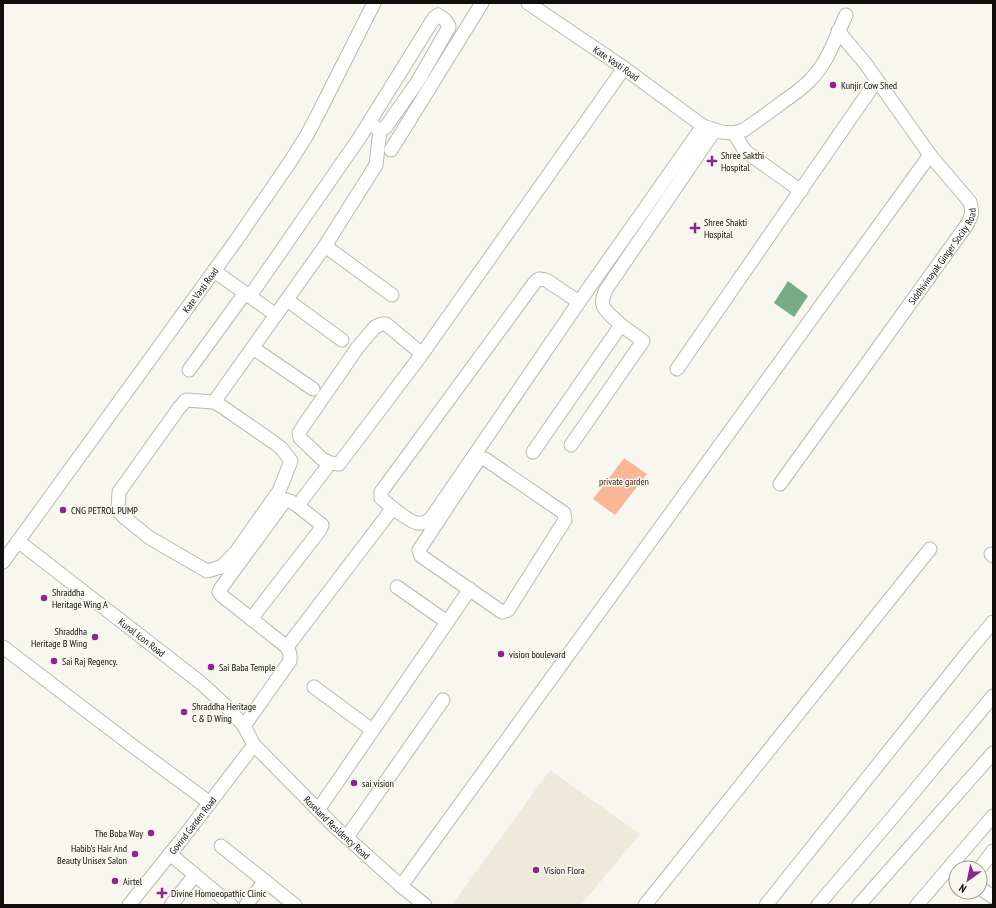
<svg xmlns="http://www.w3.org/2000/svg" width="996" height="908" font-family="'PT Sans Narrow',sans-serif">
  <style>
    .built { fill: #edeadb }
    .green { fill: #f9b797 }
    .water { fill: #74ad81 }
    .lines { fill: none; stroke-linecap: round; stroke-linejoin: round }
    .minor-casing { stroke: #b9b8b0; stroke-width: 15 }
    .minor { stroke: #fff; stroke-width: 13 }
    .poi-dot { fill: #8d268c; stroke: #f8f7ef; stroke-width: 1.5 }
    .labels { text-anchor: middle; stroke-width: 3; stroke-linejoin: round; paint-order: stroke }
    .street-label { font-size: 10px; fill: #100f0d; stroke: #f8f7ef }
    .poi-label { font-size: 10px; fill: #100f0d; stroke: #f8f7ef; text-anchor: start }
    .park-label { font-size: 10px; fill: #471f08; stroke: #f8f7ef }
  </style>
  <rect width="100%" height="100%" fill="#f8f7ef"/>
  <path class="built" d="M550,770L640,834L581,905H452Z"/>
  <path class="green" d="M624,458L647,474L615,515L593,499Z"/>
  <path class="water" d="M788,281L808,296L794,317L774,303Z"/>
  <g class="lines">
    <defs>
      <g id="minor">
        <path id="s1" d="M528,3L624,68L703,126L721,132L734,133L744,130C758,120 771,111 784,101C794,94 805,87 813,77C829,60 836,36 846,15"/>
        <path d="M734,133L745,151L801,191"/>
        <path d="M391,150L482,3"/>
        <path d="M325,246L392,295"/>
        <path d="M214,271L276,315"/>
        <path d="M250,296L360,137L434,18L438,15L445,20L449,26V27L418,81L385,128L380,130L369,123"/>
        <path d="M287,300L342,340"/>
        <path d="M579,302L546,280L539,279L535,282L384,488L381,492V498C388,504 410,523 418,523C424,524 428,521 432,517L579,302L703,126"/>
        <path d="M253,348L313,389"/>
        <path d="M422,354L386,324H382L375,327L358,347L302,428L299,433L300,438L322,459L330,463L339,464L422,354L624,68"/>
        <path d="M677,369L877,80"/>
        <path d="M189,370L245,293"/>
        <path d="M214,402L224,408L276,444L282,449L291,461L279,491L236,552L221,567L207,571L150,538L125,518L120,513L118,508L119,492L179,408L186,400L214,402L325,246L376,165L380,130"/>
        <path d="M571,445L643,341L621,325"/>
        <path d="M533,452L621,325C607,311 596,308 607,288L715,130"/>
        <path d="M479,459H485L564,513L565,520L508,610L502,612L421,556L419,550Z"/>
        <path id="s2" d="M780,484L966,226C972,216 973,213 970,202L930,155L865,63L838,31"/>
        <path id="s3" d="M18,541L201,683L225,705L244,726L254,745L334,826L401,886L425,905"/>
        <path d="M991,554L993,556"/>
        <path id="s4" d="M3,562L235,242L290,162L307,135L319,112L374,3"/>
        <path d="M397,587L447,622"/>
        <path d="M251,619L320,530L322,525L298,506"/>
        <path d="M3,647L134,747L210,803"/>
        <path d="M287,647L392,509"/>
        <path d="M314,687L372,730"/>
        <path d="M244,726L290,661V654L287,647L221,595L219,592L221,588L284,502L286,500L290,501L298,506L302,500L330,463"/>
        <path d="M318,810L470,589"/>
        <path d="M347,837L443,700"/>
        <path d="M221,846L295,905"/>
        <path d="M170,854L231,905"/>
        <path d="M980,868L993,851"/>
        <path d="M401,886L930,155"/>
        <path d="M980,888L993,897"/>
        <path id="s5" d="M129,905L182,839L254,745"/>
        <path d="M171,905L195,875"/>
        <path d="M246,905L265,881"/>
        <path d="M645,905L930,549"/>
        <path d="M766,905L972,647L993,622"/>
        <path d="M818,905L898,811L993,696"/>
        <path d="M859,905L993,753"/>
        <path d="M917,905L993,816"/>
      </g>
    </defs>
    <use href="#minor" class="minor-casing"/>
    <use href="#minor" class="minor"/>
  </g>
  <g class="poi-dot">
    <circle cx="833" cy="85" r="4"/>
    <path d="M710 155h4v4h4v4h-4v4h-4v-4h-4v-4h4z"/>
    <path d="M693 222h4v4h4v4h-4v4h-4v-4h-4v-4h4z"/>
    <circle cx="63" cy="510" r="4"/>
    <circle cx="44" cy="598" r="4"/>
    <circle cx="95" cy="637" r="4"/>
    <circle cx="501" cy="654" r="4"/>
    <circle cx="54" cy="661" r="4"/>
    <circle cx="211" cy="667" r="4"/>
    <circle cx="184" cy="712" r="4"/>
    <circle cx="354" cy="783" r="4"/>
    <circle cx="151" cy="833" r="4"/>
    <circle cx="135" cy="854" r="4"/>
    <circle cx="536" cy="870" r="4"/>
    <circle cx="115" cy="881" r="4"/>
    <path d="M160 887h4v4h4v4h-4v4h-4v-4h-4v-4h4z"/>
  </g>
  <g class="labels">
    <g class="street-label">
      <text dy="4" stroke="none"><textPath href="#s1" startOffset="107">Kate Vasti Road</textPath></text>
      <text dy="4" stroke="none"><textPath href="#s2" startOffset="280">Siddhivinayak Ginger Socity Road</textPath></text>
      <text dy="4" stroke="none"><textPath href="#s4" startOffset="336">Kate Vasti Road</textPath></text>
      <text dy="4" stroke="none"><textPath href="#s3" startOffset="157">Kunal Icon Road</textPath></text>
      <text dy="4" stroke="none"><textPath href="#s5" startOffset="102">Govind Garden Road</textPath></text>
      <text dy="4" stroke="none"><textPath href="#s3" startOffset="431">Roseland Residency Road</textPath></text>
    </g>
    <g class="poi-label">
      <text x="841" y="89">Kunjir Cow Shed</text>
      <text x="721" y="159">Shree Sakthi<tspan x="721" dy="12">Hospital</tspan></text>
      <text x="704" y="226">Shree Shakti<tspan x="704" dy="12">Hospital</tspan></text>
      <text x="71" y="514">CNG PETROL PUMP</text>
      <text x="52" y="596">Shraddha<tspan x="52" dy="12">Heritage Wing A</tspan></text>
      <text x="87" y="635" text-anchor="end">Shraddha<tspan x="87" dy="12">Heritage B Wing</tspan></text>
      <text x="509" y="658">vision boulevard</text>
      <text x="62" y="665">Sai Raj Regency.</text>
      <text x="219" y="671">Sai Baba Temple</text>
      <text x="192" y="710">Shraddha Heritage<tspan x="192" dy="12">C &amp; D Wing</tspan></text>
      <text x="362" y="787">sai vision</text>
      <text x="143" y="837" text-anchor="end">The Boba Way</text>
      <text x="127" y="852" text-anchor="end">Habib's Hair And<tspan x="127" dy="12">Beauty Unisex Salon</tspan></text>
      <text x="544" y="874">Vision Flora</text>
      <text x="123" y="885">Airtel</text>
      <text x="171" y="897">Divine Homoeopathic Clinic</text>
    </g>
    <g class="park-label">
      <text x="624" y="485">private garden</text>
    </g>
  </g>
  <rect width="996" height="908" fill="none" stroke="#100f0d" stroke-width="8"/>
  <g transform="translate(968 880) rotate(213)"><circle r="19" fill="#f8f7ef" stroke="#9b9a95"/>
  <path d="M0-3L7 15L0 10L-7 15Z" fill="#8d268c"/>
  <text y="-6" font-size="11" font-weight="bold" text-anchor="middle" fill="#100f0d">N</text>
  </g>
</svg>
